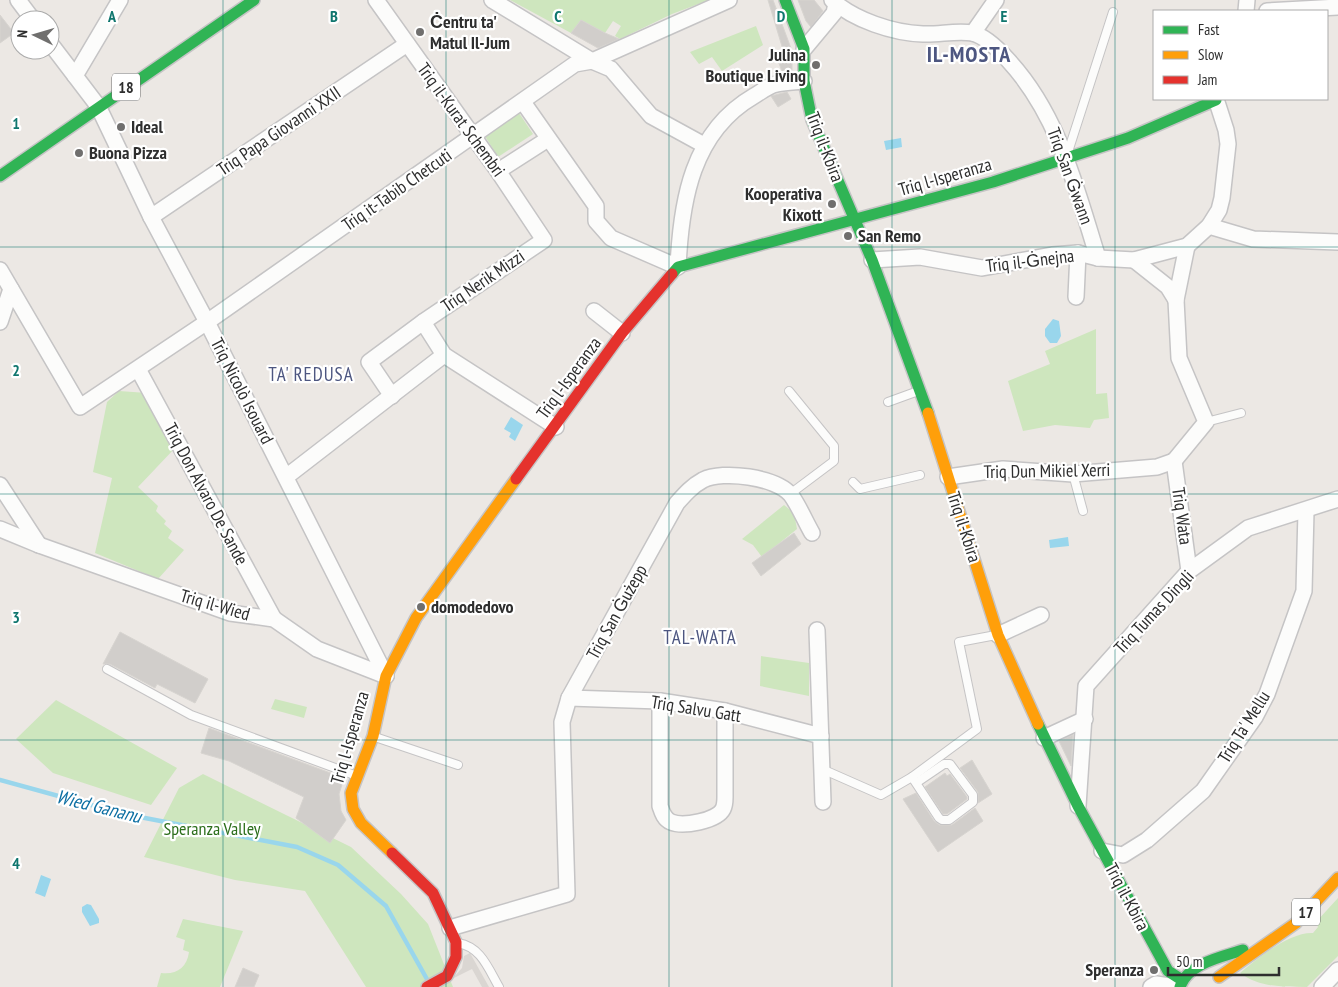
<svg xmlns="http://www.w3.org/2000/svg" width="1338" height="987" font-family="'PT Sans Narrow',sans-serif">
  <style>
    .green { fill: #cee6be }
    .plaza { fill: #dad6d2 }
    .water { fill: #99d6ec }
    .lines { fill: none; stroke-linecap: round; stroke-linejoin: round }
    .stream { stroke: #99d6ec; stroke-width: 4.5 }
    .building { fill: #d1cecb; stroke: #d7d4d0 }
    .lane-casing { stroke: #c5c4c5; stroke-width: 10 }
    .street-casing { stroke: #c5c4c5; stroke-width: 18 }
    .fast-casing { stroke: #c5c4c5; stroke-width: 14 }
    .slow-casing { stroke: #c5c4c5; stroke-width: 14 }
    .jam-casing { stroke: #c5c4c5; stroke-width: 14 }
    .lane { stroke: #fcfcfb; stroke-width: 8 }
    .street { stroke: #fcfcfb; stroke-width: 15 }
    .fast { stroke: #30b455; stroke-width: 11 }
    .slow { stroke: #ff9f0a; stroke-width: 11 }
    .jam { stroke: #e5322d; stroke-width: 11 }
    .grid { fill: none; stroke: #0f766e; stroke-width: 1; stroke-opacity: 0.55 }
    .poi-dot { fill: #706f6e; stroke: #fff; stroke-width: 2 }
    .labels { text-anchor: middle; stroke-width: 4.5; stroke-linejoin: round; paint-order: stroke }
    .shield { fill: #fff; stroke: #6d6d6d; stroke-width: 1 }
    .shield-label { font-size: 16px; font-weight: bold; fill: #2e2e2e }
    .poi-label { font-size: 18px; font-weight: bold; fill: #2e2e2e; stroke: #fff; text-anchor: start }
    .street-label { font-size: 18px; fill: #2e2e2e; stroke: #fff }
    .park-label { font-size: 18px; fill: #2c6e1b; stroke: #fff }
    .neighbourhood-label { font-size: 19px; letter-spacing: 1px; fill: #4d5680; stroke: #fff }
    .water-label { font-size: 19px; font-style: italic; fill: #0d6fa3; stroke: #fff }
    .district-label { font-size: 22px; font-weight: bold; letter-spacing: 1px; fill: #4d5680; stroke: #fff }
    .grid-label { font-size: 16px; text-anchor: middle; font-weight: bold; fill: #0f766e; stroke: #fff; stroke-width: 4.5; stroke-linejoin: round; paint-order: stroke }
  </style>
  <rect width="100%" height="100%" fill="#ece8e4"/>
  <g class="green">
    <path d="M510,0H709L672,14L620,39L615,36L621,26L613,21L605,33L581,20L571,33Z"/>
    <path d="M756,26L763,45L722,71L712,57L699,64L690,52Z"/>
    <path d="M517,110L533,134L498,157L483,133Z"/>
    <path d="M1096,329V394L1107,393L1109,418L1094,420L1090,428L1055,425L1023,431L1008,381L1050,364L1045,351Z"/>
    <path d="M119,391L147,393L175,448L138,487L158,506L156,511L166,521L164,524L172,531L168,538L184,550L158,579L95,553L112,478L93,472L107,402Z"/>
    <path d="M784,505L794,513L797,529L762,557L753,545L742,539Z"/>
    <path d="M761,656L809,663V696L760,686Z"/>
    <path d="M275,699L307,707L304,718L271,709Z"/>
    <path d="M56,700L177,768L151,805L53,773L16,739Z"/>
    <path d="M203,774L351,847L401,894L428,924L453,987H366L305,891L235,880L144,857L179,788Z"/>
    <path d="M1338,898V956L1307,987C1281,987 1259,987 1240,973C1258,958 1289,932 1313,933L1318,927L1316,922Z"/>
    <path d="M183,919L243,931L220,987H157L161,973C176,975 187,968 189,952L183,950L185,940L176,937Z"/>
  </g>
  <path class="plaza" d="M470,953L489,987H482L472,969L452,979L462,968L464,956Z"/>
  <g class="water">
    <path d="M901,138L902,147L886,150L884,141Z"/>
    <path d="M1053,319L1059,321L1061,336L1057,343H1050L1045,336V329Z"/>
    <path d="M511,417L523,425L515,441L509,437L511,433L504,429Z"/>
    <path d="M1068,537L1069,546L1050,548L1049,540Z"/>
    <path d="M41,875L51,879L45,897L35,893Z"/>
    <path d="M87,904L91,905L99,919V923L90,926L82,912V907Z"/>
  </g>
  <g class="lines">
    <path class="stream" d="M0,780L124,814L297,847L338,865L386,906L428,981"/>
  </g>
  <g class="building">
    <path d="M768,0H773L792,51V71L785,73L783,74L776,55L784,53Z"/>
    <path d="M798,0H814L823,11L811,27L806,21Z"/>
    <path d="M0,15L14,33L0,43Z"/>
    <path d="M581,20L605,33L619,39L598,48L571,33Z"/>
    <path d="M787,92L791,99L778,107L771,96Z"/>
    <path d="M794,533L801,544L761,576L752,563Z"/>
    <path d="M120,632L208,679L195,703L157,684L155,688L110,664H103Z"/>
    <path d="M209,728L344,778L339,794L341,811L346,820L330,843L296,818L304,797L229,761L201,753Z"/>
    <path d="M1073,735L1071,766L1059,741Z"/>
    <path d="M972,760L992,794L978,803V792L960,768Z"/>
    <path d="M945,773L947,776L950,774L967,797V799L947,814H943L925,787Z"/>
    <path d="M916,793L934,821L939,825H952L975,808L983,821L938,852L903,799Z"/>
    <path d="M243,968L259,975L254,987H235Z"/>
  </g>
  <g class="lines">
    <defs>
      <g id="lane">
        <path d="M1067,155L1113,12"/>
        <path d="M789,391L834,446V461L790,494"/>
        <path d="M888,402L921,390"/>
        <path d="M1206,422L1241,413"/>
        <path d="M1073,474L1083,511"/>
        <path d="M853,482L860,489L920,475"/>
        <path d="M107,669L191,715L357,776"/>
        <path d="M375,737L458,765"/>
        <path d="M822,769L881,795L912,777L977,729L959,642L996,635"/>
        <path d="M912,777L939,818L942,820H949L973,802V795L950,764H944L916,783"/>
        <path d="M458,943C481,947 488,968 499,987"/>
      </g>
      <g id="street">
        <path d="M18,0L33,20"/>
        <path d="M376,0L498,171L544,240L423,322L369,362L392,396"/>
        <path d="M492,0L592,61L611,69L651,116L704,145"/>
        <path d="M832,0C854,20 893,33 923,34C938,35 957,30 972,33C985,36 1000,51 1008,60C1059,115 1076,188 1098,258"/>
        <path d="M1246,11L1247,0"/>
        <path d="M1267,11L1338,7"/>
        <path d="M973,33L996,0"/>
        <path d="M50,43L98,106L151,217L207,322L386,676"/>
        <path d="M804,49L834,13L836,4"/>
        <path d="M75,76L120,0"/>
        <path d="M523,102L596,206V221L611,238L678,267C681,201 692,132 754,96C761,92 769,85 777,84C786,82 795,82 804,81"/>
        <path d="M498,171L548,139"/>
        <path d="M151,217L407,44"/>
        <path d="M1209,226L1253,239L1338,242"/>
        <path d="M872,260L920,257L982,268L1052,255L1078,253L1098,258L1134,260L1187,246L1209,226L1219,210L1222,198L1228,144L1226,130L1216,99"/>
        <path d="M1134,260L1168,287L1176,300"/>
        <path d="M0,270L80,407L207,322L575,64L592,61L729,0"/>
        <path d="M1076,297L1078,253"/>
        <path d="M594,311L622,333"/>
        <path d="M0,322L11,289"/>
        <path d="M423,322L444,355L556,427"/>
        <path d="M138,369L274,619"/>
        <path d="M1174,461L1206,422L1179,358L1176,300L1187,246"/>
        <path d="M1174,461L1189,571"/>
        <path d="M286,477L444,355"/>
        <path d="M948,477L1003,469L1073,474L1157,467L1174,461"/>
        <path d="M0,485L39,545"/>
        <path d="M0,529L39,545L230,613L274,619L317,649L386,676"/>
        <path d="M817,630L823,802"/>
        <path d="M998,635L1041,615"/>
        <path d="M569,698L660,701L725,711L821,736"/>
        <path d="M660,701V806C662,812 664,819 671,822C683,827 717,821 723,809C725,805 725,800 725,797V711"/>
        <path d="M1044,738L1085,719"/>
        <path d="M1078,806L1086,686L1189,571L1248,528L1338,499"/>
        <path d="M1102,851L1123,855L1147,840L1203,791L1255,717L1267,694L1304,591L1306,511"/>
        <path d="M450,928L567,894L562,722L569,698L677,503C685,494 692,486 703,480C723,470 776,477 791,495C799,506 805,521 812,533"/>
        <path d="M1151,987L1156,984L1176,987"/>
        <path d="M1322,987L1338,970"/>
      </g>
      <g id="fast">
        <path d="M785,0L804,49V81L812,120L872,260L928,413"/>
        <path d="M0,176L254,0"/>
        <path d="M672,274L678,267L993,182L1128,138L1216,100"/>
        <path d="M1038,724L1078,806L1168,971L1182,980"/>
        <path d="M1180,987C1188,963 1222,957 1243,950"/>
      </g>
      <g id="slow">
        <path d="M928,413L998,635L1038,724"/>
        <path d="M392,853L361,823L353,809L351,793L373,736L386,676L416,618L516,479"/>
        <path d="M1219,977L1296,923L1338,878"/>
      </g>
      <g id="jam">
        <path d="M516,479L622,333L672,274"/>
        <path d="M392,853L433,893L456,942V957L447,976L427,987"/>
      </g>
    </defs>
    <use href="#lane" class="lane-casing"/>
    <use href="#street" class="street-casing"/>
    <use href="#fast" class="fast-casing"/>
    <use href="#slow" class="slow-casing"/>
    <use href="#jam" class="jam-casing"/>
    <use href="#lane" class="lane"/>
    <use href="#street" class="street"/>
    <use href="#fast" class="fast"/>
    <use href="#slow" class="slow"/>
    <use href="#jam" class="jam"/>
  </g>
  <path class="grid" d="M223,0V987M446,0V987M669,0V987M892,0V987M1115,0V987M0,247H1338M0,494H1338M0,740H1338"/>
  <g class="poi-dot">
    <circle cx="420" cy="32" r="5"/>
    <circle cx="816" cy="65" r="5"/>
    <circle cx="121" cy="127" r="5"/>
    <circle cx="79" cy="153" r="5"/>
    <circle cx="832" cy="204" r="5"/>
    <circle cx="848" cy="236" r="5"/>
    <circle cx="421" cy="607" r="5"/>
    <circle cx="1154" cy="970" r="5"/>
  </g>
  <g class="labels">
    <g class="shield">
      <rect x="112" y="73.5" width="28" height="27" rx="4"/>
      <rect x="1292" y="898.5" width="28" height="27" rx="4"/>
    </g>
    <g class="shield-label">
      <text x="126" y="93">18</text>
      <text x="1306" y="918">17</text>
    </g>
    <g class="poi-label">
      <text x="430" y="28">Ċentru ta'<tspan x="430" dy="21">Matul Il-Jum</tspan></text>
      <text x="806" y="61" text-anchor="end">Julina<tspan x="806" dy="21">Boutique Living</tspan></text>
      <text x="131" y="133">Ideal</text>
      <text x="89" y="159">Buona Pizza</text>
      <text x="822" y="200" text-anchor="end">Kooperativa<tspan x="822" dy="21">Kixott</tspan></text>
      <text x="858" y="242">San Remo</text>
      <text x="431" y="613">domodedovo</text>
      <text x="1144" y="976" text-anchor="end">Speranza</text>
    </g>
    <g class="street-label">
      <text transform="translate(461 120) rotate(54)" y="6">Triq il-Kurat Schembri</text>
      <text transform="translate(279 131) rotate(-34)" y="6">Triq Papa Giovanni XXII</text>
      <text transform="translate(825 147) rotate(69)" y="6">Triq il-Kbira</text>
      <text transform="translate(1070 176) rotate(70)" y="6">Triq San Ġwann</text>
      <text transform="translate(945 177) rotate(-16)" y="6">Triq l-Isperanza</text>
      <text transform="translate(397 190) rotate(-35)" y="6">Triq it-Tabib Chetcuti</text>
      <text transform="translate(1030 261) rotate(-7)" y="6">Triq il-Ġnejna</text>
      <text transform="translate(483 281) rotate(-34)" y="6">Triq Nerik Mizzi</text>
      <text transform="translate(569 378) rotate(-54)" y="6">Triq l-Isperanza</text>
      <text transform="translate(242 391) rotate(63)" y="6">Triq Nicolò Isouard</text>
      <text transform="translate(1047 471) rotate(-1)" y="6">Triq Dun Mikiel Xerri</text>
      <text transform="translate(206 494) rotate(62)" y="6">Triq Don Alvaro De Sande</text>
      <text transform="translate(1182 516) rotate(82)" y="6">Triq Wata</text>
      <text transform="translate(964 527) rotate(72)" y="6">Triq il-Kbira</text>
      <text transform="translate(215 605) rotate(16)" y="6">Triq il-Wied</text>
      <text transform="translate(617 612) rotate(-61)" y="6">Triq San Ġużepp</text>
      <text transform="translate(1154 612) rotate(-47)" y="6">Triq Tumas Dingli</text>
      <text transform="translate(696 709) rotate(9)" y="6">Triq Salvu Gatt</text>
      <text transform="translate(1244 727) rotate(-58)" y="6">Triq Ta' Mellu</text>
      <text transform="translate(350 738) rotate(-74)" y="6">Triq l-Isperanza</text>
      <text transform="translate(1127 897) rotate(62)" y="6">Triq il-Kbira</text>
    </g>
    <g class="park-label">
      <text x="212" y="835">Speranza Valley</text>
    </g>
    <g class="neighbourhood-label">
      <text x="311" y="381">TA' REDUSA</text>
      <text x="700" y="644">TAL-WATA</text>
    </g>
    <g class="water-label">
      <text transform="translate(99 806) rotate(14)" y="7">Wied Gananu</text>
    </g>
    <g class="district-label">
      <text x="969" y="62">IL-MOSTA</text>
    </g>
  </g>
  <g class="grid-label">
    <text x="112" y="22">A</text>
    <text x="334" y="22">B</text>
    <text x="558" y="22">C</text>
    <text x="781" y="22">D</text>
    <text x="1004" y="22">E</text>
    <text x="16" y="129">1</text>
    <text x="16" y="376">2</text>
    <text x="16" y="623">3</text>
    <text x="16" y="869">4</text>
  </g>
  <rect x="1153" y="10" width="175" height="90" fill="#ffffff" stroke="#ababab"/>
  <rect x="1163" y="26" width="25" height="8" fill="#30b455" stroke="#ababab"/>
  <text x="1198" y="35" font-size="15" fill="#2e2e2e">Fast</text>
  <rect x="1163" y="51" width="25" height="8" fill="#ff9f0a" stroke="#ababab"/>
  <text x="1198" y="60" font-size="15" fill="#2e2e2e">Slow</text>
  <rect x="1163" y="76" width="25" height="8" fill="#e5322d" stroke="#ababab"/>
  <text x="1198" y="85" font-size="15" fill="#2e2e2e">Jam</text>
  <g transform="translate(35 35) rotate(275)"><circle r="24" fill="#ffffff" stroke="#ababab"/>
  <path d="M0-4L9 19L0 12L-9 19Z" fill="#706f6e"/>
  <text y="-8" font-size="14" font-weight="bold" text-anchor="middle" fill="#2e2e2e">N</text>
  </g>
  <path d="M1168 967v8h111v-8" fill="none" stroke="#2e2e2e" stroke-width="2.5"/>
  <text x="1176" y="967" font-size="15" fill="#2e2e2e" stroke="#ffffff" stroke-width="4" paint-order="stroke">50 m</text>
</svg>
